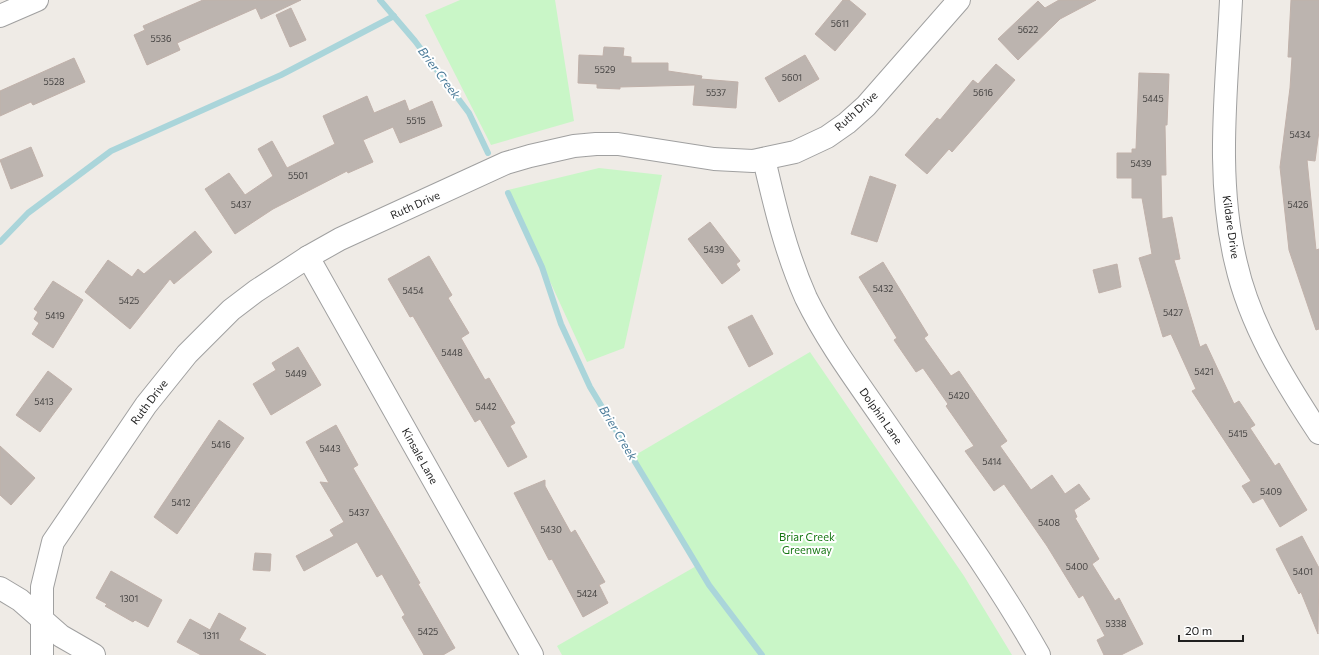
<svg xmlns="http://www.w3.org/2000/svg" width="1319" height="655" font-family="Commissioner,sans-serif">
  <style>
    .park { fill: #c9f6c7 }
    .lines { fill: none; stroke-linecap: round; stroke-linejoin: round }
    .stream { stroke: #aad5da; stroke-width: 6 }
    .building { fill: #bcb4af; stroke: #c0b1aa }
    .minor-casing { stroke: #a0a0a0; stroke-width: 24 }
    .minor { stroke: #fff; stroke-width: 22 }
    .labels { text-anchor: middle; stroke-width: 4; stroke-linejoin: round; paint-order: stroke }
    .number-label { font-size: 9px; fill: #464443 }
    .street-label { font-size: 11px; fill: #1f1f1f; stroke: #fff }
    .park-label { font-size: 11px; fill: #177714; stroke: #fff }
    .water-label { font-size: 12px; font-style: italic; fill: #4c7c9a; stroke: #fff }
  </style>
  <rect width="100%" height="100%" fill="#efebe6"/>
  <g class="park">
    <path d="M460,0H555L574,121L491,145L425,15Z"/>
    <path d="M599,168L662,175L624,348L587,362L508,190Z"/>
    <path d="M810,352L964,576L1012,655H562L557,646L698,565L632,457Z"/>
  </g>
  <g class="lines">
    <g class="stream">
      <path d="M380,0L415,41L469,113L488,153"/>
      <path d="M508,193L542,267L561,324L590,387L709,585L762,655"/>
      <path d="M0,242L28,213L111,151L281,75L394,16"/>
    </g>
  </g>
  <g class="building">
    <path d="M203,0H301L261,19L256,8L177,43L180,50L147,65L134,35L145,30L143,26Z"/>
    <path d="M843,0H849L866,14L835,51L815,34Z"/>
    <path d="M1059,0H1096L1060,19L1018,60L998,39L1038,1L1045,8Z"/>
    <path d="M1291,0H1319V131L1315,161L1307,160L1316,250L1319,249V329L1316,330L1289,250L1280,167L1290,88L1292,57H1288Z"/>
    <path d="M291,8L306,40L290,47L276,15Z"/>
    <path d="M604,47L624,48L623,56L631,57V63H668V71L702,76L701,79L738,82L736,108L693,105L695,85L620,87V89L597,88V84L578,83L579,55L603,56Z"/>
    <path d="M805,55L819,79L779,102L765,78Z"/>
    <path d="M74,58L85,82L33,105L31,102L0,116V91Z"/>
    <path d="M996,64L1015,80L952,152L949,149L927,174L905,155L937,118L940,120L973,80L978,84Z"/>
    <path d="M1139,73L1169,74L1167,125H1165L1166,175H1161L1162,219L1172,217L1180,259L1174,260L1200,347L1206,344L1234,404L1239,401L1255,425L1250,428L1275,466L1279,463L1307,510L1280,527L1263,498L1253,503L1242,486L1251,481L1192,391L1196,389L1171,334L1163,337L1139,258L1152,254L1142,198H1132V178H1117V153H1132V149H1136Z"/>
    <path d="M367,96L374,113L405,100L409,111L432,101L442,126L400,143L393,127L363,140L373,162L348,173L347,171L273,209L235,234L205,189L229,173L245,195L273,176L258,149L272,141L287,168L335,144L323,116Z"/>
    <path d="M31,147L43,176L11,189L0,160Z"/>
    <path d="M870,176L896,185L877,242L851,234Z"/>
    <path d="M710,222L740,261L736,264L740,270L722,284L688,239Z"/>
    <path d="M195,231L212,252L174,284L170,279L130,329L85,292L108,260L132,277L138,269L144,274Z"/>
    <path d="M429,256L452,295L448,298L469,333L461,338L485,380L489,378L515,423L510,426L527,457L508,467L480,419L475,422L413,316L410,317L388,279Z"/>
    <path d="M883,262L928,335L924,338L951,376L959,371L1007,441L1000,446L1031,490L1052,475L1065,494L1079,484L1090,499L1074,510L1077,517L1075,518L1099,559L1092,564L1115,601L1119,598L1143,644L1121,655H1104L1097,640L1105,636L1083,595L1079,598L1047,546L1004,484L994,491L965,451L974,446L946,406L948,404L923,368L916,372L894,340L897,338L859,277Z"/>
    <path d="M1117,264L1121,287L1099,293L1093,270Z"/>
    <path d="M53,281L83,300L53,348L32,334L39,323L34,319L38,312L34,309Z"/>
    <path d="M752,315L773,354L749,367L728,327Z"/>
    <path d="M298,347L321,385L271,415L253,384L276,370L272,363Z"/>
    <path d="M48,371L72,389L40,432L16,415Z"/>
    <path d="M219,420L244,438L177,534L154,517Z"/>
    <path d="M336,425L358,465L353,468L398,545L420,583L418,584L455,648L443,655H424L402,617L405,615L382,574L377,577L357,542L304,571L296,556L334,536L330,530L344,522L320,482L329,483L306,442Z"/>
    <path d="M0,446L35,478L11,505L0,495Z"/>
    <path d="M545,480V486L571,533L575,530L605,582L599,585L608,603L583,617L552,559L549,560L514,493Z"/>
    <path d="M1302,536L1319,568L1318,634L1301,592L1299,594L1276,549Z"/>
    <path d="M255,553L271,554L270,571L253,570Z"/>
    <path d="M111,571L162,600L148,627L135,620L133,622L105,606L107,604L96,598Z"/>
    <path d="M219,613L246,628L239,640L266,655H201L177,642L190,619L210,630Z"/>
  </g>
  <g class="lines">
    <defs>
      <g id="minor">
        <path d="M1231,0C1227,87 1215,177 1236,263C1250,325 1284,380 1319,433"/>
        <path d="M0,16L37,0"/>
        <path d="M764,159C775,207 786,253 806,298C828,343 859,384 887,425C939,501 994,575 1039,655"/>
        <path d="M308,257L532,655"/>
        <path d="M0,588L20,600L61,636L94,655"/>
        <path d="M42,655V587L53,542L146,405L187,354L231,310L256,291L308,257L340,239L506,163L530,156L574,146L596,144H618L714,159L753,161L795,152L827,137L847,123L866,106L959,0"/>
      </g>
    </defs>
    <use href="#minor" class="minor-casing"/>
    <use href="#minor" class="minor"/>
  </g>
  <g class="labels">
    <g class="number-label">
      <text x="840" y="27">5611</text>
      <text x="1028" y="33">5622</text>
      <text x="161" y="42">5536</text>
      <text x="605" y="73">5529</text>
      <text x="792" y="81">5601</text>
      <text x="54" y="85">5528</text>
      <text x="716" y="96">5537</text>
      <text x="983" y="96">5616</text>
      <text x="1153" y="102">5445</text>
      <text x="416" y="124">5515</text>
      <text x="1300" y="138">5434</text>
      <text x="1141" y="167">5439</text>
      <text x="298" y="179">5501</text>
      <text x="241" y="208">5437</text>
      <text x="1298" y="208">5426</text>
      <text x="714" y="253">5439</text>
      <text x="883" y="292">5432</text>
      <text x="413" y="294">5454</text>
      <text x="129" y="304">5425</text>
      <text x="1173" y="316">5427</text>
      <text x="55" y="319">5419</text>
      <text x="452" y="356">5448</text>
      <text x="1204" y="375">5421</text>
      <text x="296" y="377">5449</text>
      <text x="959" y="399">5420</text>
      <text x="44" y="405">5413</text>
      <text x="486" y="410">5442</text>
      <text x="1238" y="437">5415</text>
      <text x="221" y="448">5416</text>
      <text x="330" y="452">5443</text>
      <text x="992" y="465">5414</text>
      <text x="1271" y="495">5409</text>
      <text x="181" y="506">5412</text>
      <text x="359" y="516">5437</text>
      <text x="1049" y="526">5408</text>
      <text x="551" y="533">5430</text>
      <text x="1077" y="570">5400</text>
      <text x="1303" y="575">5401</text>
      <text x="587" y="597">5424</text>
      <text x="129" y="602">1301</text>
      <text x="1116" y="627">5338</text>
      <text x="428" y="635">5425</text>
      <text x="211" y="639">1311</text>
    </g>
    <g class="street-label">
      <text transform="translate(856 111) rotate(-42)" y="4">Ruth Drive</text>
      <text transform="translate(415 205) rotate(-24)" y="4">Ruth Drive</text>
      <text transform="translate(1231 227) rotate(82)" y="4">Kildare Drive</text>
      <text transform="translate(149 402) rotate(-53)" y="4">Ruth Drive</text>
      <text transform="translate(881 416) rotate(55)" y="4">Dolphin Lane</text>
      <text transform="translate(420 456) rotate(61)" y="4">Kinsale Lane</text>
    </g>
    <g class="park-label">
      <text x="807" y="541">Briar Creek<tspan x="807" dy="13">Greenway</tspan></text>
    </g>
    <g class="water-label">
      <text transform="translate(439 73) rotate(53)" y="4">Brier Creek</text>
      <text transform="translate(618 433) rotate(59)" y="4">Brier Creek</text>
    </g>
  </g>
  <path d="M1179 635v6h64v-6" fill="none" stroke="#1f1f1f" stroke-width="2"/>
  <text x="1185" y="635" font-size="12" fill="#1f1f1f" stroke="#ffffff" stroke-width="3" paint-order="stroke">20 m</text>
</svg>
